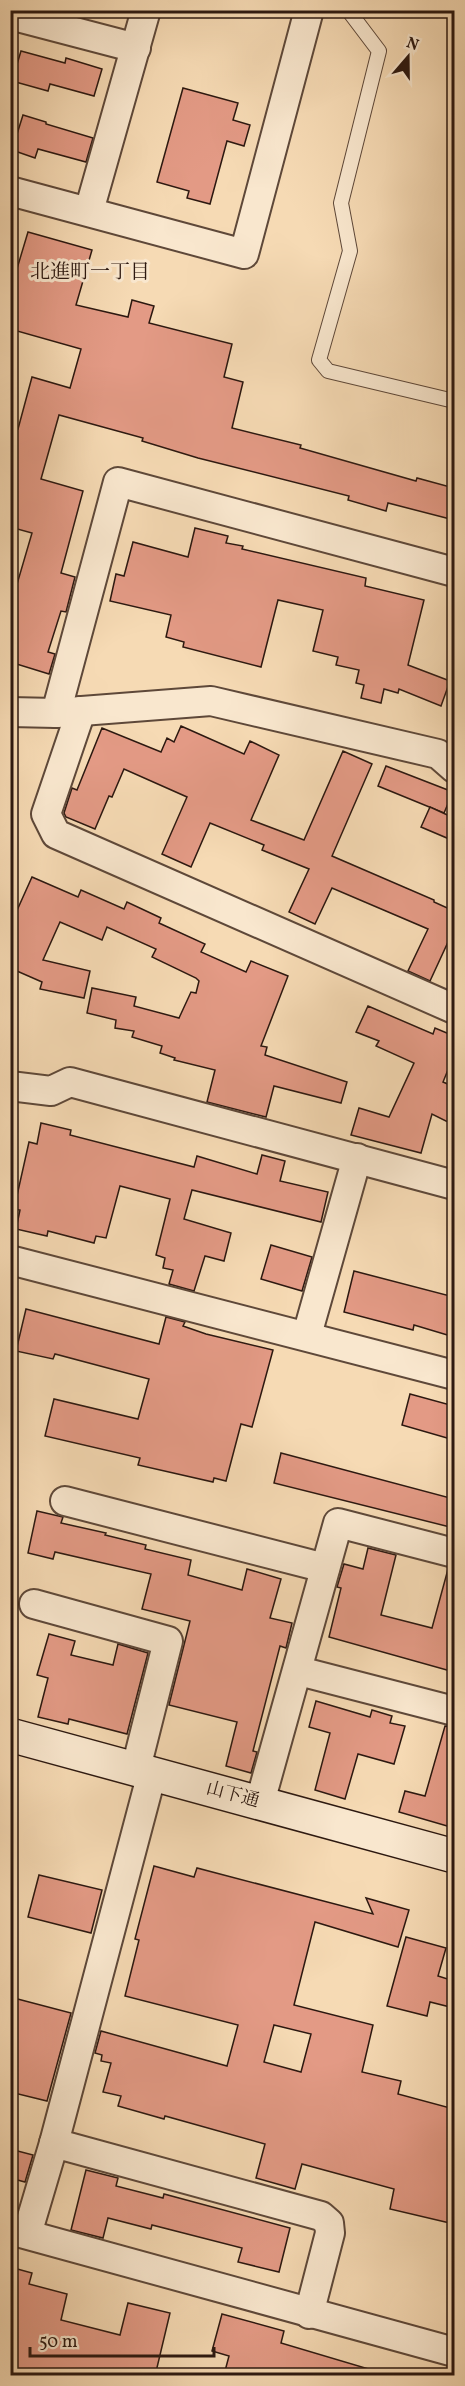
<svg xmlns="http://www.w3.org/2000/svg" width="465" height="2386" font-family="Vollkorn,'Noto Serif JP',serif">
  <style>
    .building { fill: #e39a85; stroke: #2c1810; stroke-width: 1.5; fill-rule: evenodd }
    .lines { fill: none; stroke-linecap: round; stroke-linejoin: round }
    .lane-casing { stroke: #5e4839; stroke-width: 16 }
    .street-casing { stroke: #5e4839; stroke-width: 32 }
    .secondary-casing { stroke: #2c1810; stroke-width: 36 }
    .lane { stroke: #f9e7ce; stroke-width: 14 }
    .street { stroke: #f9e7ce; stroke-width: 28 }
    .secondary { stroke: #f9e7ce; stroke-width: 33 }
    .labels { text-anchor: middle; stroke-width: 6; stroke-linejoin: round; paint-order: stroke }
    .street-label { font-size: 18px; fill: #2c1810; stroke: #f9e7ce }
    .neighbourhood-label { font-size: 20px; fill: #2c1810; stroke: #f9e7ce }
  </style>
  <rect width="100%" height="100%" fill="#f6dab4"/>
  <filter id="stains"><feTurbulence type="fractalNoise" baseFrequency=".00333" numOctaves="4"/><feColorMatrix values="0 0 0 0 .2 0 0 0 0 .09 0 0 0 0 .02 0 0 0 .5 -.17"/></filter>
  <radialGradient id="worn" r=".72"><stop offset=".6" stop-color="#630" stop-opacity="0"/><stop offset="1" stop-color="#630" stop-opacity=".3"/></radialGradient>
  <g class="building">
    <path d="M21,51L65,63L66,58L102,69L94,96L50,84L48,91L12,81Z"/>
    <path d="M183,88L238,103L233,120L250,125L244,146L227,141L210,204L187,198L189,191L157,182Z"/>
    <path d="M23,115L46,122V124L93,138L86,162L38,149L35,158L12,150Z"/>
    <path d="M28,232L92,250L76,305L128,317L132,300L154,306L149,323L232,344L224,377L243,382L232,428L301,445L300,448L416,481L417,478L454,488V520L388,503L386,511L348,500L349,496L198,458L142,441L143,438L59,415L41,479L83,491L61,573L75,577L66,612L61,611L48,652L55,654L49,674L10,662V608L32,533L10,527V427L18,429L32,377L70,388L81,349L10,329V292Z"/>
    <path d="M195,528L228,536L226,543L243,546L242,549L366,578L365,586L424,600L408,665L450,681L441,706L399,689L398,693L384,689L381,703L361,698L364,685L356,683L359,670L336,665L338,657L313,651L323,610L278,600L261,667L183,647L184,642L166,637L171,615L110,601L116,574L124,576L133,542L188,557Z"/>
    <path d="M181,726L244,754L250,741L279,755L251,820L304,840L343,751L372,764L332,856L434,900V902L454,911V929L430,981L408,971L428,929L332,888L315,924L289,912L309,869L262,850L264,845L210,823L191,867L162,854L187,797L124,769L112,797L109,796L95,829L66,817L64,813L72,788L77,790L102,728L161,752L167,738L174,742Z"/>
    <path d="M386,766L453,792L444,813L378,786Z"/>
    <path d="M430,807L454,818V841L421,827Z"/>
    <path d="M32,877L78,897L81,890L124,909L127,902L161,918L159,923L205,944L201,952L246,972L251,961L288,976L261,1046L267,1047L265,1055L347,1082L341,1103L274,1086L266,1117L207,1102L215,1070L174,1060L175,1058L160,1053L162,1046L132,1037L134,1031L115,1028L116,1020L87,1013L92,988L136,997L134,1006L179,1018L191,992L196,993L199,981L196,978L152,957L156,949L107,927L102,940L60,922L43,960L90,971L84,998L40,989L42,982L10,968V926Z"/>
    <path d="M368,1006L433,1034L435,1028L454,1036V1055L443,1082L450,1085L448,1091L454,1094V1125L432,1114L421,1153L351,1135L359,1108L389,1117L414,1063L376,1046L379,1041L356,1032Z"/>
    <path d="M41,1123L71,1130L70,1135L194,1167L197,1156L257,1174L262,1155L285,1161L280,1181L328,1192L321,1222L192,1190L184,1219L231,1233L224,1261L205,1256L194,1291L169,1284L173,1270L163,1268L165,1258L156,1255L170,1199L120,1186L106,1238L96,1236L94,1243L48,1231L47,1236L16,1229L20,1210L14,1209L29,1142L37,1144Z"/>
    <path d="M271,1245L312,1257L302,1291L261,1279Z"/>
    <path d="M354,1271L454,1297V1337L414,1325L413,1330L344,1312Z"/>
    <path d="M26,1309L159,1344L166,1317L185,1322L183,1326L206,1334L273,1350L252,1427L241,1424L226,1481L214,1478L213,1482L138,1465L140,1458L45,1436L54,1399L138,1419L149,1379L55,1354L53,1359L16,1351Z"/>
    <path d="M410,1394L454,1406V1440L402,1425Z"/>
    <path d="M281,1453L454,1499V1528L274,1483Z"/>
    <path d="M37,1511L63,1517L61,1523L106,1533L105,1535L146,1545L145,1549L191,1560L188,1575L242,1590L247,1569L281,1579L270,1618L292,1623L286,1648L280,1646L253,1751L257,1752L251,1773L226,1766L237,1722L169,1705L190,1621L142,1609L151,1574L55,1552L53,1559L28,1553Z"/>
    <path d="M368,1548L396,1555L381,1615L432,1628L448,1569L454,1570V1672L329,1637L341,1588L337,1587L344,1564L363,1569Z"/>
    <path d="M49,1634L75,1641L71,1655L113,1665L118,1644L148,1653L127,1734L69,1719L68,1724L38,1717L48,1678L37,1675Z"/>
    <path d="M316,1701L370,1717L372,1710L392,1716L390,1723L405,1726L394,1764L358,1754L345,1799L315,1790L330,1733L309,1727Z"/>
    <path d="M445,1726L454,1727V1828L399,1812L405,1791L425,1796Z"/>
    <path d="M154,1866L194,1877L197,1868L373,1914L366,1898L409,1910L398,1947L315,1922L294,2005L373,2025L362,2072L401,2081L398,2094L454,2109V2224L390,2209L394,2189L302,2164L295,2189L256,2178L265,2144L165,2116L164,2119L118,2106L121,2096L103,2092L111,2063L101,2061L102,2055L95,2053L101,2031L227,2066L238,2025L125,1996L139,1940L135,1939ZM274,2025L311,2034L301,2072L264,2062Z"/>
    <path d="M39,1875L102,1890L91,1933L28,1917Z"/>
    <path d="M406,1937L446,1948L438,1976L454,1981V2008L430,2002L427,2016L387,2006Z"/>
    <path d="M10,1997L71,2013L47,2101L10,2092Z"/>
    <path d="M10,2149L33,2155L25,2182L10,2178Z"/>
    <path d="M86,2170L118,2178L116,2186L163,2198L164,2194L290,2228L279,2272L238,2262L242,2248L152,2225L151,2229L108,2218L103,2238L71,2230Z"/>
    <path d="M10,2267L32,2273L29,2284L67,2294L61,2320L120,2335L128,2303L170,2313L155,2376H10Z"/>
    <path d="M222,2314L284,2331L281,2343L372,2370L371,2376H243L225,2371L229,2356L212,2351Z"/>
  </g>
  <g class="lines">
    <defs>
      <path id="lane" d="M348,10L379,51L341,203L350,251L319,360L328,371L454,401"/>
      <g id="street">
        <path d="M10,15L136,48"/>
        <path d="M10,191L244,254L309,10"/>
        <path d="M89,211L146,10"/>
        <path d="M81,711L46,814L56,834L454,1009"/>
        <path d="M10,712L56,713L211,701L438,754L454,768"/>
        <path d="M56,713L118,482L454,572"/>
        <path d="M10,1086L51,1091L70,1082L454,1185"/>
        <path d="M10,1260L454,1375"/>
        <path d="M307,1335L357,1158"/>
        <path d="M65,1501L325,1568"/>
        <path d="M34,1604L168,1641L136,1768"/>
        <path d="M299,1671L454,1711"/>
        <path d="M260,1802L338,1523L454,1553"/>
        <path d="M54,2143L321,2216L329,2223L330,2233L309,2314"/>
        <path d="M10,2230L454,2352"/>
        <path d="M27,2234L54,2143L152,1773"/>
      </g>
      <path id="secondary" d="M10,1735L454,1856"/>
    </defs>
    <use href="#lane" class="lane-casing"/>
    <use href="#street" class="street-casing"/>
    <use href="#secondary" class="secondary-casing"/>
    <use href="#lane" class="lane"/>
    <use href="#street" class="street"/>
    <use href="#secondary" class="secondary"/>
  </g>
  <g class="labels">
    <g class="street-label">
      <text transform="translate(233 1794) rotate(15)" y="6">山下通</text>
    </g>
    <g class="neighbourhood-label">
      <text x="90" y="278">北進町一丁目</text>
    </g>
  </g>
  <rect width="465" height="2386" fill="none" stroke="#f6dab4" stroke-width="36"/>
  <rect x="12" y="12" width="441" height="2362" fill="none" stroke="#2c1810" stroke-width="3"/>
  <rect x="18" y="18" width="429" height="2350" fill="none" stroke="#2c1810" stroke-width="1.5"/>
  <g transform="translate(408 57) rotate(20)" stroke="#f9e7ce" stroke-width="4.5" paint-order="stroke">
  <path d="M0-4.5L10 22L0 15L-10 22Z" fill="#2c1810"/>
  <text y="-9" font-size="16" font-weight="bold" text-anchor="middle" fill="#2c1810">N</text>
  </g>
  <path d="M30 2347v9h184v-9" fill="none" stroke="#2c1810" stroke-width="3"/>
  <text x="39" y="2347" font-size="18" fill="#2c1810" stroke="#f9e7ce" stroke-width="4.5" paint-order="stroke">50 m</text>
  <rect width="100%" height="100%" filter="url(#stains)"/>
  <rect width="100%" height="100%" fill="url(#worn)"/>
</svg>
